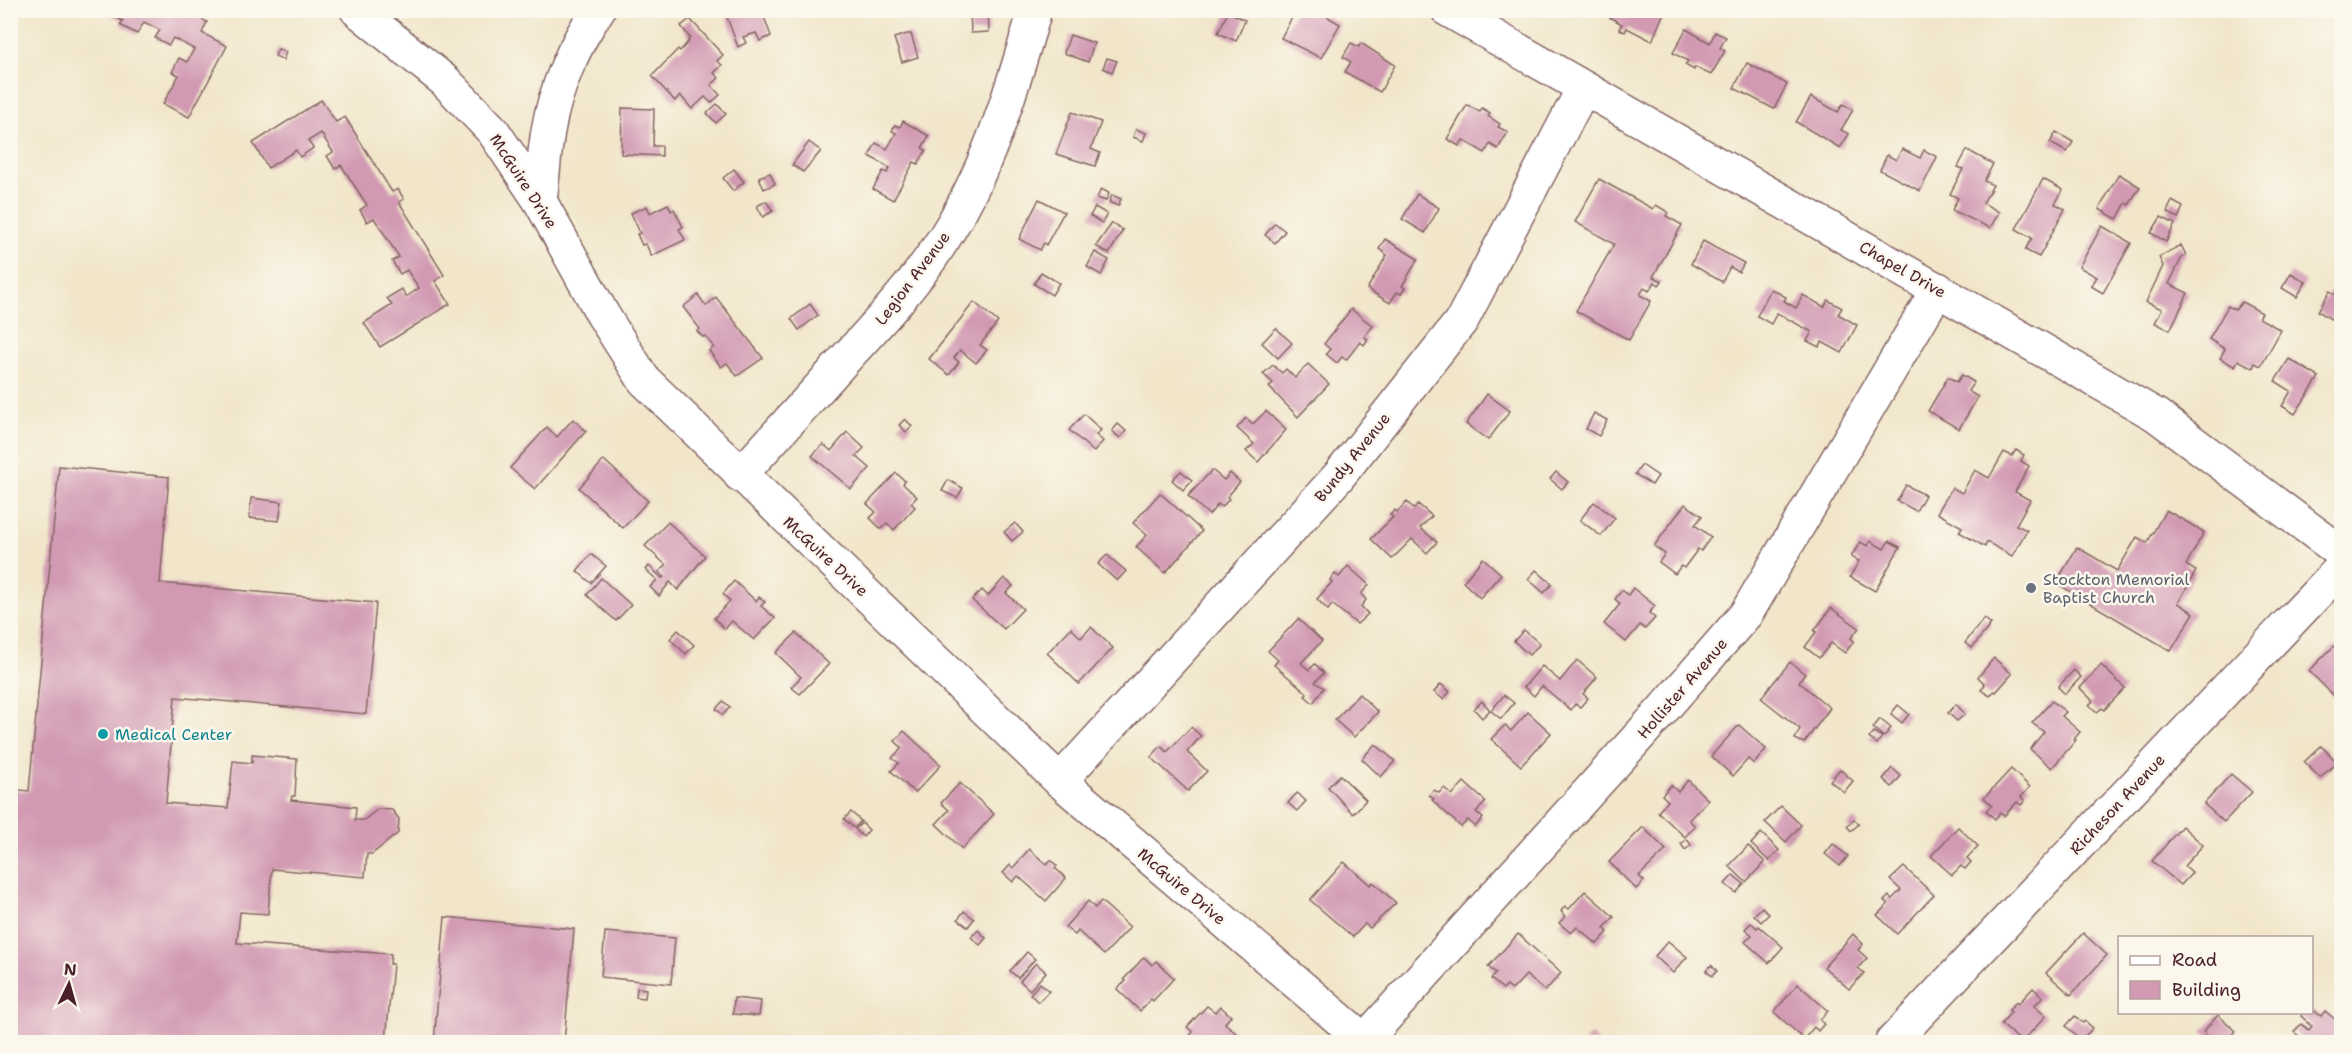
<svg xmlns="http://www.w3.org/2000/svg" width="2352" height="1053" font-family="'Shantell Sans',sans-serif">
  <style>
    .building { fill: #d199b2 }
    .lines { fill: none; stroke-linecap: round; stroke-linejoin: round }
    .minor-casing { stroke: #846563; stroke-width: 36 }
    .minor { stroke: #fff; stroke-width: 33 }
    .worship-dot { fill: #6b7280; stroke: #fbf7ec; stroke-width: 2 }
    .culture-dot { fill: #0f9aa8; stroke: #fbf7ec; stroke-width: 2 }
    .labels { text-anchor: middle; stroke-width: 5; stroke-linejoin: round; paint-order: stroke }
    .street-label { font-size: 16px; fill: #4a1f2b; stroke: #fbf7ec }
    .worship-label { font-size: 16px; fill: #5b616d; stroke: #fbf7ec; text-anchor: start }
    .culture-label { font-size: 16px; fill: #0d838f; stroke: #fbf7ec; text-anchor: start }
  </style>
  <rect width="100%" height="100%" fill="#fbf7ec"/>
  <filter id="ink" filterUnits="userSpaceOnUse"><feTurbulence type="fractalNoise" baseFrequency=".0167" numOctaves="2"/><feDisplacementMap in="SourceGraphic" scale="12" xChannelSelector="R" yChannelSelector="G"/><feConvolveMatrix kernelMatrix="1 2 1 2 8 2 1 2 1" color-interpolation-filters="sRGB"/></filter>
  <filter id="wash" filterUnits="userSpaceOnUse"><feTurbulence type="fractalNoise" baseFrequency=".008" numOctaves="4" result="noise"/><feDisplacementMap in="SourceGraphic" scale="24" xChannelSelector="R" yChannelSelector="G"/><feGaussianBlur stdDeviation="1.35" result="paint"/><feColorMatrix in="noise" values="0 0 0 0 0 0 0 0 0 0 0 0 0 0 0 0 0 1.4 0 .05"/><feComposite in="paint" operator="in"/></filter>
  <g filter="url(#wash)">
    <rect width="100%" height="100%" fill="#f1e6ca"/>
    <g id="blocks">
      <g class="building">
        <path d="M102,10H185L207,22L202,33L227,46L189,117L163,104L179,75L172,72L179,58L187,62L194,49L173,38L169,45L155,38L160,30L144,22L137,34L120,25L123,21Z"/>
        <path d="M730,10H773L763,14L771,36L760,41L756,33L743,37L746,43L738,47L725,12Z"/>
        <path d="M970,10H988L989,32L971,33Z"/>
        <path d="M1296,10H1316L1340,24L1321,58L1281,38Z"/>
        <path d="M1613,10H1665L1652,41L1627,28L1625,32L1619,29L1622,24L1609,17Z"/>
        <path d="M1228,12L1245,20L1236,41L1218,33Z"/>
        <path d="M690,19L723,55L717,61L722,65L714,73L719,78L711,85L720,95L711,103L705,97L692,109L680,95L675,101L652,76L678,49L680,51L689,41L688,40L690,38L681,26Z"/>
        <path d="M1686,29L1710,43L1715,32L1726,37L1720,48L1725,51L1711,75L1695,67L1694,70L1685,65L1688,61L1673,53Z"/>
        <path d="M907,34H911L918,57L902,62L894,38Z"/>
        <path d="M1070,35L1094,43L1088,62L1064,53Z"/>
        <path d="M1351,43L1359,47L1361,43L1395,65L1380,92L1345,72L1351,62L1343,57Z"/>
        <path d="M278,49L286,52L283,60L275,56Z"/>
        <path d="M1107,58L1117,61L1112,72L1103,68Z"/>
        <path d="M1747,63L1787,84L1774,109L1734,88Z"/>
        <path d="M1811,97L1838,112L1843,104L1853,110L1841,130L1849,134L1840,148L1796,122Z"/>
        <path d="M321,100L336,122L345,117L392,192L398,189L404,199L399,202L444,275L435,281L450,304L380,347L364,323L392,305L387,298L402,289L406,297L419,288L407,270L400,274L392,261L399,257L374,218L367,222L360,210L367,205L341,165L335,169L327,156L333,152L321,133L308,141L313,148L300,157L296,150L268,168L253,143Z"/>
        <path d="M717,104L726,114L716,123L707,113Z"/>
        <path d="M1467,105L1480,112L1482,108L1490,113L1488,116L1500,124L1498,127L1508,132L1498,149L1490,144L1485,153L1463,140L1459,146L1447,139Z"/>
        <path d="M622,108L654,109L653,146H662V156L621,154Z"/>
        <path d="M1072,112L1101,122L1091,149L1100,153L1095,166L1056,154Z"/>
        <path d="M903,121L929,136L922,148L926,150L918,164L914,162L893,200L873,189L883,171L887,173L890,168L869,156L876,143L887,149L896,133L892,131L895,125L900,127Z"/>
        <path d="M1136,129L1146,133L1143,141L1133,137Z"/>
        <path d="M2056,132L2073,142L2067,152L2050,143Z"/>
        <path d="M809,142L821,151L803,172L792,165Z"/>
        <path d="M1902,149L1920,158L1924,150L1937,157L1920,191L1880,170L1887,155L1896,160Z"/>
        <path d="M1967,150L1993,164L1984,181L1993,185L1983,203L1999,212L1990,228L1952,210L1958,198L1950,194L1963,169L1958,167Z"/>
        <path d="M734,169L744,182L733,191L723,178Z"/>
        <path d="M770,173L775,184L764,189L759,177Z"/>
        <path d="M2119,174L2140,187L2129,205L2126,203L2117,219L2099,209Z"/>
        <path d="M1599,179L1653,209L1656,205L1668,212L1666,216L1682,225L1653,277L1662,281L1659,285L1655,282L1649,291L1644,288L1640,295L1651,301L1629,340L1576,311L1614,244L1575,222Z"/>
        <path d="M2043,179L2063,190L2055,204L2065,209L2039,257L2025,250L2032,238L2016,229Z"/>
        <path d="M1101,189L1109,193L1106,201L1097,198Z"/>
        <path d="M1417,194L1439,208L1425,233L1402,219Z"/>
        <path d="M1112,195L1121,199L1118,206L1109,202Z"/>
        <path d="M1039,199L1064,212L1046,245L1044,243L1040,250L1019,239Z"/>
        <path d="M766,201L773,211L763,217L757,206Z"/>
        <path d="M2172,201L2183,207L2178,218L2167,212Z"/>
        <path d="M668,204L671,211L674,209L683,227L679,229L685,240L651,256L646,244L642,245L637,234L640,233L631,213L647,206L650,213Z"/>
        <path d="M1095,207L1107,214L1102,223L1090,216Z"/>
        <path d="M2161,217L2175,224L2166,242L2151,233Z"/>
        <path d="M1112,223L1123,230L1109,254L1096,246Z"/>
        <path d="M1275,223L1285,231L1275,243L1265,235Z"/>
        <path d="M2102,226L2131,243L2103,293L2091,286L2097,277L2079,267Z"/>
        <path d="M1385,239L1418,259L1402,286L1405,288L1401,294L1397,292L1390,303L1367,289L1387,255L1379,249Z"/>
        <path d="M1703,241L1744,263L1739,272L1730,267L1722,282L1691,264Z"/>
        <path d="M2181,245L2186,255L2182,257L2169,284L2188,293L2170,330L2155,323L2162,309L2146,302L2163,266L2159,257Z"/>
        <path d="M1095,252L1109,260L1101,275L1087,267Z"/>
        <path d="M1041,272L1059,283L1052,295L1034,284Z"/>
        <path d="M2291,273L2306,282L2297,297L2282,288Z"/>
        <path d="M1771,289L1786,297L1784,301L1796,308L1803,295L1824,307L1828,300L1842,308L1838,314L1857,325L1842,353L1822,342L1819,347L1807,341L1812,332L1777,313L1771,324L1757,316Z"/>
        <path d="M2330,291L2342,299V317L2337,323L2318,311Z"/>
        <path d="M698,295L706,306L716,297L763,358L737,376L727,363L721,367L709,351L714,347L705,336L703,337L697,331L700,329L683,307Z"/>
        <path d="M974,302L998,322L980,345L987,350L976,363L960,350L954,358L959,362L949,375L929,359Z"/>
        <path d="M2242,302L2262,313L2259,318L2281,330L2261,366L2255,363L2253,368L2238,360L2235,367L2220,358L2225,349L2209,339L2228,306L2235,310Z"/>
        <path d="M810,304L818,315L799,330L791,319Z"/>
        <path d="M1351,309L1373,326L1364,337L1368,339L1364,345L1360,342L1346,360L1342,357L1337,363L1326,354L1330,349L1324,344Z"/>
        <path d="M1276,328L1292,343L1278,358L1262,343Z"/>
        <path d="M2289,359L2319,377L2295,414L2282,406L2291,391L2275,381Z"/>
        <path d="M1308,364L1329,384L1298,417L1269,387L1273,383L1263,374L1273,365L1282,373L1286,369L1295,378Z"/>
        <path d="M1962,375L1974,382L1968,391L1978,397L1959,429L1928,411L1948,377L1957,382Z"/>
        <path d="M1487,394L1510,411L1488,440L1466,424Z"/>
        <path d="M1266,411L1286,430L1258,462L1246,451L1254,444L1237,428L1246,418L1253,424Z"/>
        <path d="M1594,413L1607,420L1599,436L1586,429Z"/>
        <path d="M1084,414L1101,430L1096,435L1103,441L1094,452L1069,430Z"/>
        <path d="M573,419L586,431L535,489L510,468L547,427L557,437Z"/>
        <path d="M905,419L912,426L906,432L899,425Z"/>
        <path d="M1118,424L1126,431L1120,438L1112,431Z"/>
        <path d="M847,432L864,448L856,456L870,468L851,489L812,456L823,444L831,451Z"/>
        <path d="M2016,450L2024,455L2021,461L2029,466L2015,492L2030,500L2016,525L2027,530L2012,556L1987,542L1985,547L1959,532L1962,527L1937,513L1952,488L1962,493L1975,470L1989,478L2004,452L2012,456Z"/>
        <path d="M604,460L648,501L623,528L579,488Z"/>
        <path d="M1642,465L1658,476L1652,485L1635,474Z"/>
        <path d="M59,466L169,477L160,583L376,603L366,714L175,697L166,803L228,808L233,761L252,763V755L297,759L295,796H292L291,800L356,807L355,820H364L378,809L392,810L399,819L398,833L372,854H367L365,877L272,869L268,914L240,912L237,943L391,954L390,964H393L386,1040L401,1042H10V789L29,791Z"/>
        <path d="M1212,470L1224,480L1230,473L1240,482L1227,497L1229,499L1222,507L1218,504L1209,515L1188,496Z"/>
        <path d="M1181,471L1192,480L1183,490L1172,480Z"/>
        <path d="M1556,472L1568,482L1562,489L1550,479Z"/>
        <path d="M896,473L905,481L903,484L917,497L911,503L915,507L894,530L887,523L881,529L870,518L876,512L867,504Z"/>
        <path d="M948,480L963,488L957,498L942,491Z"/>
        <path d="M1906,485L1925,495L1916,511L1897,501Z"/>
        <path d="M1160,493L1202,531L1165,573L1136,547L1147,535L1133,523Z"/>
        <path d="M251,498L282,502L279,521L249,518Z"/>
        <path d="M1407,502L1414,509L1418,504L1432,516L1420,528L1437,542L1427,553L1412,539L1392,559L1371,539L1393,517L1390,515L1395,510L1397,512Z"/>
        <path d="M1594,502L1615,518L1601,536L1580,520Z"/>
        <path d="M1685,504L1702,516L1695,525L1711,537L1701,551L1698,549L1684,568L1681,566L1675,574L1659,562L1665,554L1654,546Z"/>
        <path d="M2166,510L2204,532L2186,565L2196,571L2178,603L2194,613L2171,651L2056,583L2077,547L2117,571L2137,537L2147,543Z"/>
        <path d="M668,522L705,556L678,590L670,582L659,596L650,587L657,580L646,570L649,566L662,578L664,577L659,572L666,565L645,546Z"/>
        <path d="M1015,523L1023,532L1012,541L1004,532Z"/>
        <path d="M1870,541L1884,549L1889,541L1900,547L1875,591L1850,577L1859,561L1851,557L1860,542L1868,546Z"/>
        <path d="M591,554L606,566L591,583L577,571Z"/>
        <path d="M1107,555L1126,571L1117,581L1098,564Z"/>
        <path d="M1483,558L1501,574L1480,598L1463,582Z"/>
        <path d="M1348,566L1369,585L1361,594L1366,600L1361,606L1368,614L1357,624L1332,604L1328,610L1317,599L1332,582L1330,580L1335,574L1339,577Z"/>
        <path d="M1536,570L1552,584L1544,593L1528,579Z"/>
        <path d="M601,578L631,605L616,621L587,595Z"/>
        <path d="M1004,578L1013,586L1006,593L1023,609L1004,629L972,600L982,590L988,596Z"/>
        <path d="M734,581L756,601L759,597L765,602L761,606L775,618L754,640L732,621L725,629L714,618L730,601L723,594Z"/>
        <path d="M1633,588L1655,606L1649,613L1655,618L1645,629L1640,625L1626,642L1604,624L1620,604L1615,599L1622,590L1628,595Z"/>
        <path d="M1831,608L1859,628L1851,638L1854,641L1845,653L1831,643L1819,658L1805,647L1816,632L1814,631Z"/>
        <path d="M1984,618L1991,624L1972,648L1965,643Z"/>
        <path d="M1298,619L1322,641L1301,663L1309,670L1315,664L1324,673L1315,682L1324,688L1313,703L1305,696L1307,694L1306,692L1274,665L1278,660L1268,651Z"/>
        <path d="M1091,627L1113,648L1079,684L1047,653L1071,628L1081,638Z"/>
        <path d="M678,630L694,645L686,654L670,639Z"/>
        <path d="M1524,630L1540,644L1529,655L1514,641Z"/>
        <path d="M796,633L829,664L800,694L791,687L801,677L776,653Z"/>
        <path d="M2334,646L2342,654V704L2309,671Z"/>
        <path d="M1994,658L2012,674L1996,692L1994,691L1990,696L1981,690L1985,684L1978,677Z"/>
        <path d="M1577,660L1597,677L1583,694L1588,698L1580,707L1575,704L1571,710L1542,686L1534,696L1524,687L1542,666L1560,681Z"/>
        <path d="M1790,662L1805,674L1799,682L1830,708L1804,743L1795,739L1800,729L1761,698Z"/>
        <path d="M2101,665L2125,688L2104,710L2102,708L2097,712L2089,705L2093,701L2080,688Z"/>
        <path d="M2074,670L2081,677L2065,694L2058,687Z"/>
        <path d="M1441,684L1450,692L1443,699L1434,692Z"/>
        <path d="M1359,694L1378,712L1354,737L1335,720Z"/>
        <path d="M1504,695L1514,703L1501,719L1491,711Z"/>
        <path d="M723,701L730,707L723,715L716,709Z"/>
        <path d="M1482,701L1490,710L1482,718L1474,709Z"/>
        <path d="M2052,701L2066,712L2062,716L2080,732L2074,739L2076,740L2052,768L2030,749L2044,732L2032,723Z"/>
        <path d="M1956,704L1965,714L1957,721L1948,713Z"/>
        <path d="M1898,705L1909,714L1902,723L1891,714Z"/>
        <path d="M1528,712L1551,733L1521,766L1491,739L1505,725L1511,731Z"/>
        <path d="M1880,719L1891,728L1884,737L1873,728Z"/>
        <path d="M1739,725L1766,749L1754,764L1748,759L1733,776L1711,756Z"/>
        <path d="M1191,727L1201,736L1187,752L1207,771L1188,791L1151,757L1161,746L1167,752Z"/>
        <path d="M904,731L941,765L915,793L891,771L899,763L892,758L902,748L895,741Z"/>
        <path d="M1874,732L1882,737L1877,744L1869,738Z"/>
        <path d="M1375,744L1395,761L1381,777L1362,759Z"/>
        <path d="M2321,746L2337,762L2320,778L2304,762Z"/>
        <path d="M1892,768L1901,776L1892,787L1883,779Z"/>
        <path d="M1840,769L1853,781L1844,792L1830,781Z"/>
        <path d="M2011,769L2030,787L2021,797L2025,801L2021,805L2017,802L2004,816L2000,813L1995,819L1986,811L1992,805L1984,798Z"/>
        <path d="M2231,774L2252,792L2224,822L2204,804Z"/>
        <path d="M1340,775L1366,800L1353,814L1328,787Z"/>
        <path d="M1688,780L1708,800L1689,820L1695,826L1685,837L1658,812L1668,801L1662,795L1671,785L1678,792Z"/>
        <path d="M1464,782L1486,802L1476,812L1483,818L1475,827L1468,820L1461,827L1432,800L1434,799L1429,795L1434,790L1439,793L1444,788L1452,795Z"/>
        <path d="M960,783L994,814L962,849L936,824L949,810L941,803Z"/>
        <path d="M1297,793L1306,801L1297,811L1288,803Z"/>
        <path d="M1781,806L1801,825L1786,842L1765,822Z"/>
        <path d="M851,812L861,821L854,828L844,819Z"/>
        <path d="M1854,819L1859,824L1851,831L1847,826Z"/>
        <path d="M862,823L869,830L863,837L855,829Z"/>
        <path d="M2182,826L2203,845L2184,866L2192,873L2181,885L2152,861Z"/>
        <path d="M1643,827L1666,850L1639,876L1644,881L1636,889L1609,862Z"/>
        <path d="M1958,827L1978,846L1967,858L1971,862L1965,869L1961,866L1952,875L1931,856Z"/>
        <path d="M1761,833L1779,850L1769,861L1751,844Z"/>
        <path d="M1687,839L1691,845L1685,850L1681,844Z"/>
        <path d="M1833,844L1848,856L1840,866L1825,854Z"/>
        <path d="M1748,846L1765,862L1746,882L1729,866Z"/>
        <path d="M1029,849L1046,864L1051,860L1057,866L1055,868L1066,878L1046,901L1018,876L1013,882L1003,873L1010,865L1013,868Z"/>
        <path d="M1344,862L1370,885L1373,882L1396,903L1370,928L1365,924L1353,937L1310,900Z"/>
        <path d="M1904,867L1934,895L1897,934L1877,915L1888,904L1884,901L1889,896L1892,899L1901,890L1890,880Z"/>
        <path d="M1733,875L1744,884L1736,893L1725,884Z"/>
        <path d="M1585,891L1614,917L1604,928L1608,932L1597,944L1577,927L1571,933L1559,923L1565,917L1561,911L1565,906L1569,909Z"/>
        <path d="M1088,901L1095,908L1101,901L1130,927L1104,955L1078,931L1075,935L1065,927Z"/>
        <path d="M1762,907L1769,914L1761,922L1754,915Z"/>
        <path d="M964,911L974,919L968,927L958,919Z"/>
        <path d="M445,917L574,929L564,1042H434Z"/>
        <path d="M1751,923L1757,928L1759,926L1783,947L1769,963L1745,942L1752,935L1745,929Z"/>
        <path d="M978,930L986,938L980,945L971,937Z"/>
        <path d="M605,932L675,938L671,984L601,977Z"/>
        <path d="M2083,933L2107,955L2071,995L2046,973Z"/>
        <path d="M1518,934L1561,973L1545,991L1526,975L1512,990L1507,986L1503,989L1491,979L1496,973L1488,967Z"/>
        <path d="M1853,934L1863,944L1858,950L1867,958L1858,968L1864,973L1849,989L1824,967Z"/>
        <path d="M1668,941L1687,957L1673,973L1655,956Z"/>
        <path d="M1027,952L1035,959L1018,978L1010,971Z"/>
        <path d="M1144,957L1152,965L1156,961L1174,978L1153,1001L1151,999L1140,1011L1117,989L1126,981L1124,979Z"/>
        <path d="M1036,963L1046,972L1030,990L1020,981Z"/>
        <path d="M1711,965L1717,971L1712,976L1706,971Z"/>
        <path d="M1040,983L1049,991L1038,1002L1030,994Z"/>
        <path d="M1798,984L1828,1011L1820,1020L1824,1024L1818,1031L1814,1027L1804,1039L1774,1012Z"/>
        <path d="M637,988L646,989L645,998L636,997Z"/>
        <path d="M2033,988L2043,997L2034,1006L2046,1016L2022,1042L2001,1024L2011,1012L2009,1010L2016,1002L2018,1004Z"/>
        <path d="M734,998L761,1001L759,1016L733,1014Z"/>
        <path d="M1207,1006L1215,1012L1220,1006L1231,1016L1225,1023L1241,1038L1237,1042H1184L1193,1032L1187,1027Z"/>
        <path d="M2312,1009L2321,1016L2325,1011L2342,1025V1034L2338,1038L2341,1041L2340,1042H2306L2294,1032L2301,1024L2309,1030L2312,1026L2301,1016L2303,1012H2312Z"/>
        <path d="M2218,1015L2236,1031L2226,1042H2215L2203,1032Z"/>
        <path d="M2075,1016L2083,1023L2085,1021L2093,1028L2081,1040L2066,1026Z"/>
        <path d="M1591,1035L1598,1042H1584Z"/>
      </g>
    </g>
  </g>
  <g filter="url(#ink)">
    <use href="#blocks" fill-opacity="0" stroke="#846563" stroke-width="1.5"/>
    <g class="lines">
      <defs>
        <g id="minor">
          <path d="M357,10L445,81L493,131L540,201L603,315L644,380L1060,781L1366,1042"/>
          <path d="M1448,10L2156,415L2342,553"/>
          <path d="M540,201C543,178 544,154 548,131C555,89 574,45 598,10"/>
          <path d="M740,475C776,436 812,396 847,357C879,322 911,288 937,249C986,177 1011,93 1035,10"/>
          <path d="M1060,781L1338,477L1462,320L1583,89"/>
          <path d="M1364,1041L1659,714L1746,614L1938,289"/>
          <path d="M1892,1042L2342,567"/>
        </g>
      </defs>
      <use href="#minor" class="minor-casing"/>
      <use href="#minor" class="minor"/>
    </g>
  </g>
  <circle class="worship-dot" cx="2031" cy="588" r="6"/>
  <circle class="culture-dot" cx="103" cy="734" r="6"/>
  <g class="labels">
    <g class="street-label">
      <text transform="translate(524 181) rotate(57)" y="6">McGuire Drive</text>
      <text transform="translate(1903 269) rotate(30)" y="6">Chapel Drive</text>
      <text transform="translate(912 278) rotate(-53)" y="6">Legion Avenue</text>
      <text transform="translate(1352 457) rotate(-51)" y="6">Bundy Avenue</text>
      <text transform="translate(826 556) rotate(43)" y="6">McGuire Drive</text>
      <text transform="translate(1682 688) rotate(-49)" y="6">Hollister Avenue</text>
      <text transform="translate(2117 804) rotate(-47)" y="6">Richeson Avenue</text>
      <text transform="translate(1182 886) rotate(40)" y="6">McGuire Drive</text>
    </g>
    <g class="worship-label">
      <text x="2043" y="585">Stockton Memorial<tspan x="2043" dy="18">Baptist Church</tspan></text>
    </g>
    <g class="culture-label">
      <text x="115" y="740">Medical Center</text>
    </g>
  </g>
  <rect width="2352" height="1053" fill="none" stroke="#fbf7ec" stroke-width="36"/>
  <rect x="2118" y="936" width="195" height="78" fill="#fbf7ec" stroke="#b4a19f" stroke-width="1.5"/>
  <rect x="2130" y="956" width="30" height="9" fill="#ffffff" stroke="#b4a19f" stroke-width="1.5"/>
  <text x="2172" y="966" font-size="18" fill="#4a1f2b">Road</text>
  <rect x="2130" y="981" width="30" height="18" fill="#d199b2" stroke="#b4a19f" stroke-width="1.5"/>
  <text x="2172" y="996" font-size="18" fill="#4a1f2b">Building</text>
  <g transform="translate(69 984) rotate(5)" stroke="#fbf7ec" stroke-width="4.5" paint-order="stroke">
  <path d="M0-4.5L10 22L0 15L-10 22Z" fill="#4a1f2b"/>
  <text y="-9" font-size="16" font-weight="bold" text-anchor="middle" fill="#4a1f2b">N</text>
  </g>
</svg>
